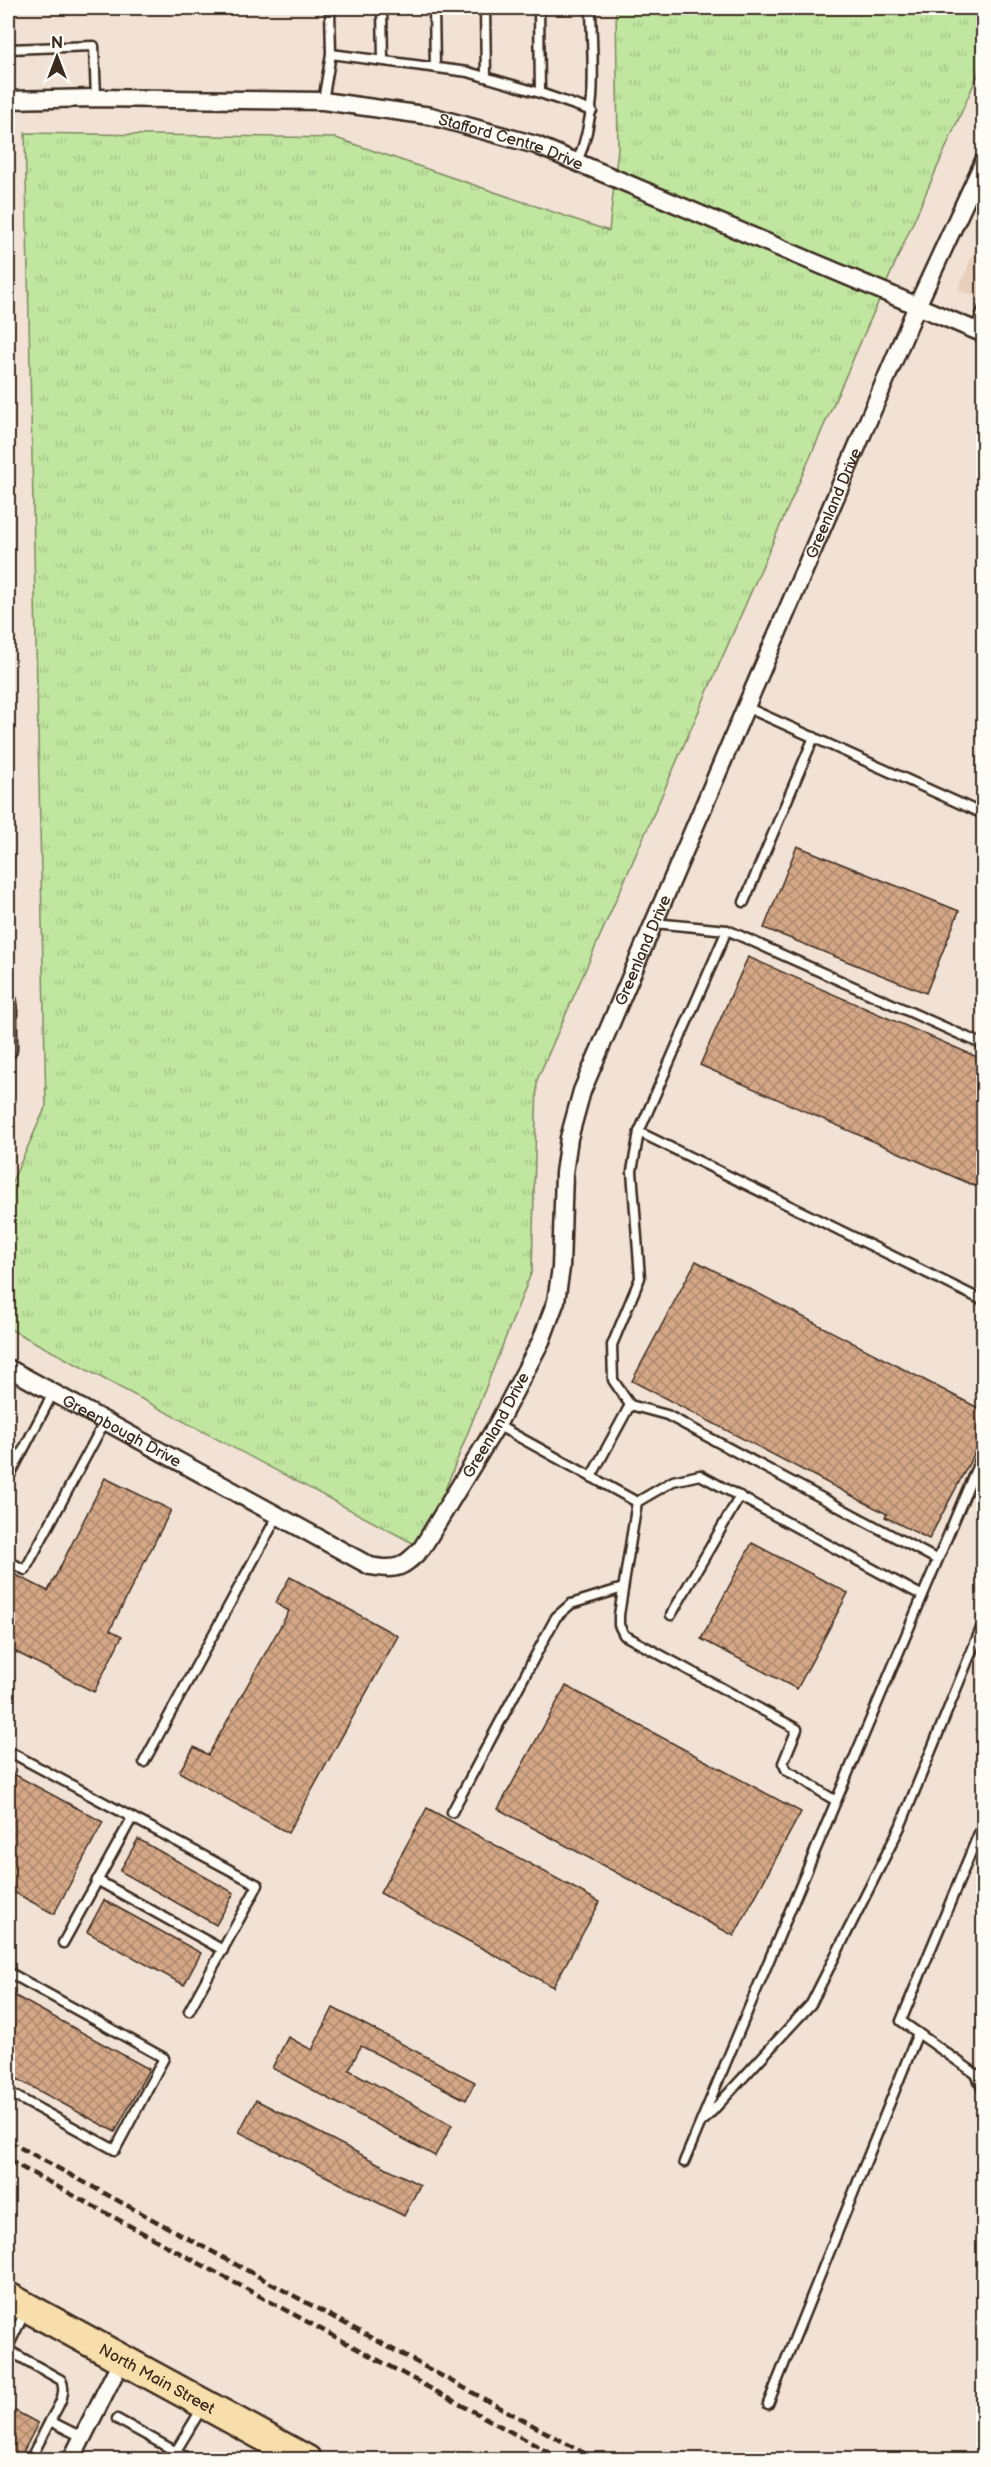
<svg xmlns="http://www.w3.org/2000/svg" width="991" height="2467" font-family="'Balsamiq Sans',sans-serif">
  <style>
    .built { fill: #e8d0bd }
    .grass { fill: url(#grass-tufts); stroke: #7e885f; stroke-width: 1.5 }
    .building { fill: url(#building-cross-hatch); stroke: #3b2a1e; stroke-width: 1.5 }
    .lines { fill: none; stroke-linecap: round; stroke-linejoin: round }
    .service-casing { stroke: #3b2a1e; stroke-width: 13 }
    .minor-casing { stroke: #3b2a1e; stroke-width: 21 }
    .trunk-casing { stroke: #3b2a1e; stroke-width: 33 }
    .service { stroke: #fdfcf7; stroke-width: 8 }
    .minor { stroke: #fdfcf7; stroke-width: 16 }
    .trunk { stroke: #f8deab; stroke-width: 28 }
    .rail { stroke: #3b2a1e; stroke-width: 4.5; stroke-dasharray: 9 4.5; stroke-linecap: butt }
    .labels { text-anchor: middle; stroke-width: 4.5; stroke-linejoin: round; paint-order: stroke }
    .street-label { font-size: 16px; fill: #3b2a1e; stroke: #fdfcf7 }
  </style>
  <defs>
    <pattern id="grass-tufts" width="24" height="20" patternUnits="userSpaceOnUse" patternTransform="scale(1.5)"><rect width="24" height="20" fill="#c0e6a0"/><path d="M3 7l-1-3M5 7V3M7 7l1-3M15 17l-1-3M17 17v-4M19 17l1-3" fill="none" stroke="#a6c589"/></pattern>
    <pattern id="building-cross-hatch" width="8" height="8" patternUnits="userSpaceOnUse" patternTransform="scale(1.5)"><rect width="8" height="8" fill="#d4a786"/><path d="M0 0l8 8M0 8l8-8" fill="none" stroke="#ad886d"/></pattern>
  </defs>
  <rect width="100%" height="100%" fill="#f1e2d5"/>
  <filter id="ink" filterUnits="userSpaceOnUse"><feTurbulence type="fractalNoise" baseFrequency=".0167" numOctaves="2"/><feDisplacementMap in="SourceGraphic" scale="12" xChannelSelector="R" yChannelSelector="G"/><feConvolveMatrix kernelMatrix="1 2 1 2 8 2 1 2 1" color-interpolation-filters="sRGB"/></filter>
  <g filter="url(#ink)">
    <path class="built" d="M983,229V300L958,290Z"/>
    <path class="grass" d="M616,8H983V63L537,1080L532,1271L422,1548L8,1328V1191L46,1106L25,133L336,138L609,231L618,148Z"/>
    <g class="building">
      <path d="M797,846L959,911L926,993L764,928Z"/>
      <path d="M748,957L984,1060V1190L700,1065Z"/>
      <path d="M696,1261L984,1411V1435L929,1539L885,1517L887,1514L632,1381Z"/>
      <path d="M105,1478L171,1510L110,1630L122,1636L94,1692L8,1648V1571L48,1591Z"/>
      <path d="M752,1543L848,1593L797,1689L701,1639Z"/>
      <path d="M290,1577L398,1636L288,1833L179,1772L194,1747L208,1755L289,1611L275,1603Z"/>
      <path d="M566,1686L801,1812L734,1936L498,1809Z"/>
      <path d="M8,1771L103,1822L54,1914L8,1889Z"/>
      <path d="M427,1808L600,1902L553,1987L380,1893Z"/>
      <path d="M138,1839L234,1893L216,1925L120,1871Z"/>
      <path d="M104,1900L201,1953L184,1985L87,1932Z"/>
      <path d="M8,1992L149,2069L115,2132L8,2074Z"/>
      <path d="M333,2008L475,2082L466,2100L361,2046L349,2070L452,2125L435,2156L272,2068L288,2037L312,2050Z"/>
      <path d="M256,2100L420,2185L404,2216L239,2132Z"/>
      <path d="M8,2407L38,2423L19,2460H8Z"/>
    </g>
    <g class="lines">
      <defs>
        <g id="service">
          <path d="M382,8L383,59"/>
          <path d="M434,8L435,67"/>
          <path d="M485,8L486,77"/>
          <path d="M539,8L540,93"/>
          <path d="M8,49L94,46L96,98"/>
          <path d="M331,54L468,72L540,93L592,111"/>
          <path d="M323,101L331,54L330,8"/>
          <path d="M577,162C599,112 592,61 591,8"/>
          <path d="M975,330L984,308"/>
          <path d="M746,707L981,813"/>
          <path d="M744,902L814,737"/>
          <path d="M654,923L727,930L984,1045"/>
          <path d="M639,1132L984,1301"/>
          <path d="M630,1405L667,1415L936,1559"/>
          <path d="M497,1425L637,1502"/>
          <path d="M591,1477L630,1405L613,1380L612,1345L640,1278L632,1171L639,1132L727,930"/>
          <path d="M8,1479L53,1393"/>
          <path d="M8,1561L25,1570L105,1421"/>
          <path d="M671,1615L740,1496"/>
          <path d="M8,1751L258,1885L189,2011"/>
          <path d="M144,1762L278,1515"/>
          <path d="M835,1800C818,1792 805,1778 787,1771L783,1763L797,1729L624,1635L619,1625V1615L637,1502L673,1481L700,1475L921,1595"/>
          <path d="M452,1812L556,1617L571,1604L623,1588"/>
          <path d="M984,1821L901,2021L976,2074L984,2092"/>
          <path d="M97,1880L223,1950"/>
          <path d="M63,1943L132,1818"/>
          <path d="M8,1972L164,2058L115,2150L8,2092"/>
          <path d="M704,2120L811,2004L900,1827L984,1621"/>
          <path d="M684,2162L984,1450"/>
          <path d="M8,2347L26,2310"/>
          <path d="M8,2350L61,2380C68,2394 57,2408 50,2421L82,2437"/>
          <path d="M768,2404L918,2033"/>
          <path d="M117,2419L191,2460"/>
          <path d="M176,2451L202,2408"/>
          <path d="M30,2460L50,2421"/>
        </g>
        <g id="minor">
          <path id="s1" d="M8,100L96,98L323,101L431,116L536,145L984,334"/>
          <path d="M8,1002V1050"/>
          <path id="s2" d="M8,1368L370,1566C397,1571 403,1568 422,1548L497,1425L541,1341L556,1301L561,1268L564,1173L569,1138L582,1091L917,306L984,161"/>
          <path d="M71,2460L122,2359"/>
        </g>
        <g id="trunk">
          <path id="s3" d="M8,2297L307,2460"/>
        </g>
      </defs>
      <use href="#service" class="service-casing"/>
      <use href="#minor" class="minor-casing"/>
      <use href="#trunk" class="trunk-casing"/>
      <use href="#service" class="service"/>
      <use href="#minor" class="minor"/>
      <use href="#trunk" class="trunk"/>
      <g class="rail">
        <path d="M8,2141L597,2460"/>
        <path d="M8,2160L563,2460"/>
      </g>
    </g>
  </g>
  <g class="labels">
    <g class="street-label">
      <text dy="6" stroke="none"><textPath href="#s1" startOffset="508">Stafford Centre Drive</textPath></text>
      <text dy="6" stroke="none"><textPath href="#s2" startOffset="1605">Greenland Drive</textPath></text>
      <text dy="6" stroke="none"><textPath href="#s2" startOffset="1119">Greenland Drive</textPath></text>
      <text dy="6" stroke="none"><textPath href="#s2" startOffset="615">Greenland Drive</textPath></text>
      <text dy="6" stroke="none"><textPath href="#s2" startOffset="130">Greenbough Drive</textPath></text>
      <text dy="6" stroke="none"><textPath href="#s3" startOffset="170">North Main Street</textPath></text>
    </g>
  </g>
  <rect width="991" height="2467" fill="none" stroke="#fdfcf7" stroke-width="30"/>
  <rect x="15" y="15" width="961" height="2437" fill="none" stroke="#3b2a1e" stroke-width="2" filter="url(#ink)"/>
  <g transform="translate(57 57)" stroke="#fdfcf7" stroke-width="4.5" paint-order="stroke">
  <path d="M0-4.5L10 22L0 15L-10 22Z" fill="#3b2a1e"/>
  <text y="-9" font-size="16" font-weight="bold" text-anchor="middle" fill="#3b2a1e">N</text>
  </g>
</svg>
